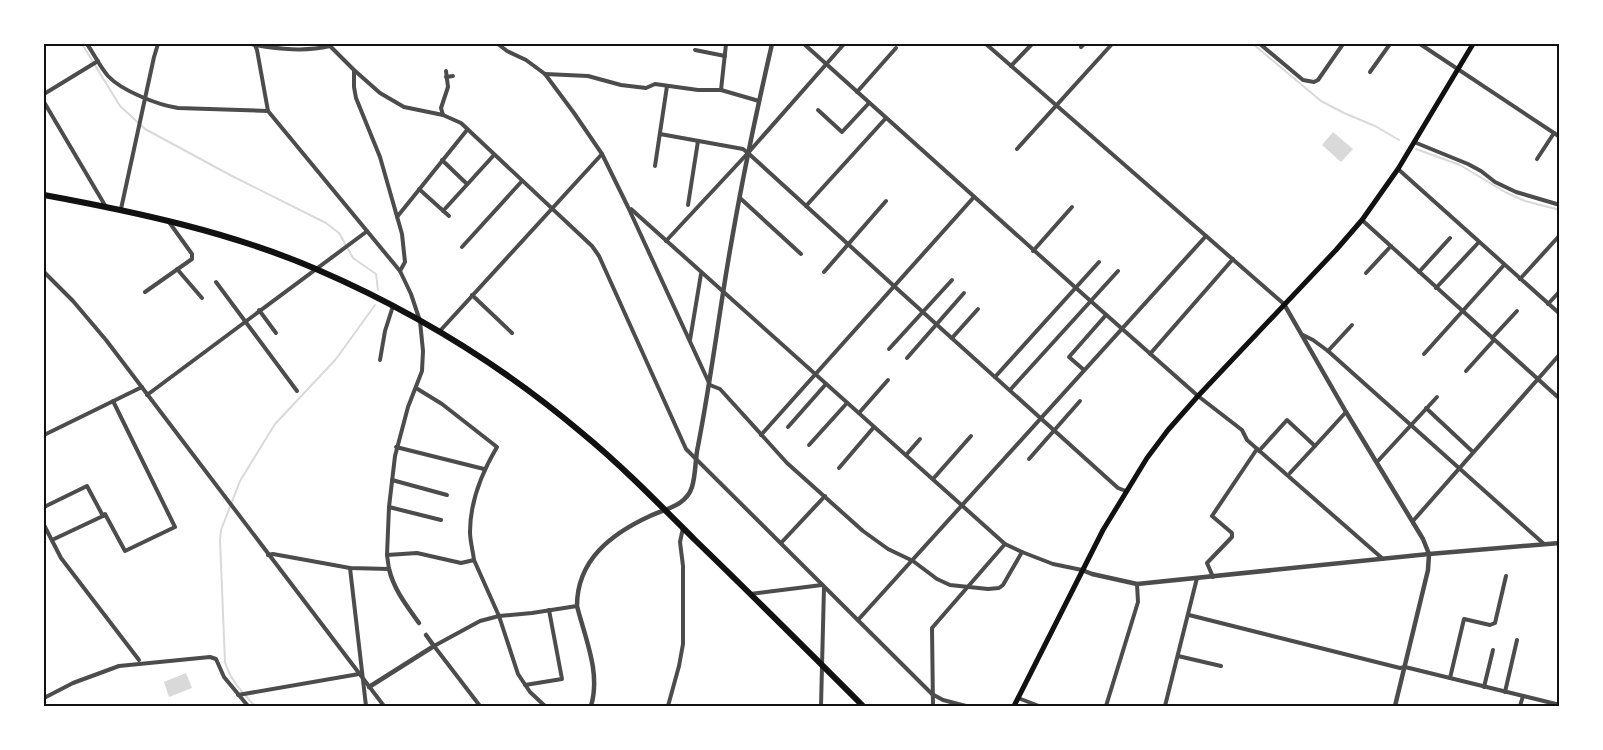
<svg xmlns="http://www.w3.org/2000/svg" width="1603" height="750" font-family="Karla,sans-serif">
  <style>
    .water { fill: #d9d9d9 }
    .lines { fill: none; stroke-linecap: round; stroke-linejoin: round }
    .stream { stroke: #d9d9d9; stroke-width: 2 }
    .minor { stroke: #4c4c4c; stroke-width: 4 }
    .tertiary { stroke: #4c4c4c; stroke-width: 4.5 }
    .primary { stroke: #111; stroke-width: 5 }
    .trunk { stroke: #111; stroke-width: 6 }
    .neatline { fill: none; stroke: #111; stroke-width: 2 }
  </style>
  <rect width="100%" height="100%" fill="#fff"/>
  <g class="water">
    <path d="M1333,132L1353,149L1341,162L1322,145Z"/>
    <path d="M186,673L192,688L169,697L164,682Z"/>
  </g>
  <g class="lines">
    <g class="stream">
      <path d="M82,44L120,106L145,129L232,176L326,223L339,233L353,258L376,274L378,290"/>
      <path d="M1253,44L1321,101L1344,113L1375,126L1399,140"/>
      <path d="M1416,149L1460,165L1505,192L1525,201L1560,210"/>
      <path d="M255,706C243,693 230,680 225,662L220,540L221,530L240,481L275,424L336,359L375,305"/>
    </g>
    <g class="minor">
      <path d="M87,44C94,54 100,67 108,76C122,91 158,105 178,108L268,111"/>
      <path d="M252,44L255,45L257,50L268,111L400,271L411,294L420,321L423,351L422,371L408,407L395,456L389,507L387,555L389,569L350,568L273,554L268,555"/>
      <path d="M255,44V45C279,49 305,52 330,46"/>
      <path d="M328,44L354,70L380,93L404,107L443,115L461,123L592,246L599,256L686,449L932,694L943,700L966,706"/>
      <path d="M498,44L507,51L526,60L545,74L574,113L602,154L628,207L710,385L720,389L787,463L863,531L888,549L913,561L937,579L950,585L988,589L999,588L1003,585L1022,552"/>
      <path d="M804,44L1076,288L1198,396L1242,430L1247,440L1383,559"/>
      <path d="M986,44L1284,304"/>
      <path d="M1260,44L1303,80L1314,82L1318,80L1343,44"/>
      <path d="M1420,44L1560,137"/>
      <path d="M1081,47L1084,44"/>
      <path d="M695,50L725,56"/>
      <path d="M1011,66L1032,44"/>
      <path d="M354,71V87L356,98L380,157L402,234L405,262L400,271"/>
      <path d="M1370,72L1390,44"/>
      <path d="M545,74L588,76L621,85L646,88L655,84L698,90H721L759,101"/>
      <path d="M446,77L453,76"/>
      <path d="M721,90L726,44"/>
      <path d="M857,92L896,48"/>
      <path d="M44,94L98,61"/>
      <path d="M44,102L106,207"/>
      <path d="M818,110L842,132L869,103"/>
      <path d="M443,115L441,108L448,87L446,71"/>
      <path d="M660,134L743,149L748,153L894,286L1118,488L1126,491"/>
      <path d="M1414,142L1468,164L1481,171L1495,182L1516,192L1560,205"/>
      <path d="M1017,149L1112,44"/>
      <path d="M1537,159L1554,133"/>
      <path d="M442,160L467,184"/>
      <path d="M655,166L667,86"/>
      <path d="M1398,169L1560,314"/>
      <path d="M419,189L449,216"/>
      <path d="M740,198L801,254"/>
      <path d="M688,205L698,141"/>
      <path d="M806,206L886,118"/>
      <path d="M121,209L154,57L158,44"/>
      <path d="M631,209L1005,544L1022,552L1053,564L1082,570"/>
      <path d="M443,211L494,155"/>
      <path d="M397,217L467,130"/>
      <path d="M1362,220L1560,399"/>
      <path d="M666,241L748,153L844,44"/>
      <path d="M462,247L522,181"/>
      <path d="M1033,251L1072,207"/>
      <path d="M177,269L202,298"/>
      <path d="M44,272L73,301L106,340L384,706"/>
      <path d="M824,272L886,201"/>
      <path d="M1419,272L1450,238"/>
      <path d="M1366,273L1391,246"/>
      <path d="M1520,279L1560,235"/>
      <path d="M216,282L297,391"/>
      <path d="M1436,288L1479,242"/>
      <path d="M145,292L192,259V254L169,222"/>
      <path d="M472,295L512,333"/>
      <path d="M1548,304L1560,291"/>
      <path d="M259,310L276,333"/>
      <path d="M439,332L602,154"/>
      <path d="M1303,335L1313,340L1328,351L1544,544"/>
      <path d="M952,338L978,309"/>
      <path d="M1492,338L1517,311"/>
      <path d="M690,340L701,274"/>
      <path d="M889,349L952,280"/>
      <path d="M1328,351L1352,325"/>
      <path d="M1150,354L1233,259"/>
      <path d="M1424,354L1504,265"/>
      <path d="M907,358L964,293"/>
      <path d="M380,360L385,331L393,306"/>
      <path d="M1084,370L1069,357L1106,315"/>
      <path d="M1466,371L1494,340"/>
      <path d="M995,377L1099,262"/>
      <path d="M416,388L442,404L497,447C481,474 470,501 470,532C470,541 473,551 474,560"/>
      <path d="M1010,390L1118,271"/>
      <path d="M147,395L366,232"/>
      <path d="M1426,408L1473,452"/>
      <path d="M859,413L888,380"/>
      <path d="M788,427L826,384"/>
      <path d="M44,435L142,387"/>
      <path d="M761,435L974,197"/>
      <path d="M809,445L847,403"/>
      <path d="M396,447L484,469"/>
      <path d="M1259,451L1287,420L1315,446L1346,412"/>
      <path d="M906,455L920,439"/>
      <path d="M1029,459L1080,401"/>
      <path d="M1377,462L1437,397"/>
      <path d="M839,468L874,427"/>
      <path d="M1290,473L1315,446"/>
      <path d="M933,479L971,436"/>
      <path d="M392,480L447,495"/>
      <path d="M44,507L87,486L103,516L52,540"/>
      <path d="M389,507L441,520"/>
      <path d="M103,516L105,514L125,551L175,527L113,401"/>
      <path d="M1413,521L1560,354"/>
      <path d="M44,525L61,558L139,660"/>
      <path d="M781,543L825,496"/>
      <path d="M387,555L417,553L461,563L474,560L499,616L518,674L530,692L545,706"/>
      <path d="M350,568L366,706"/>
      <path d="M1213,577L1207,563L1232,537V533L1212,516L1257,449"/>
      <path d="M750,594L822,585"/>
      <path d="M1189,615L1400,668L1405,667L1560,705"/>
      <path d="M858,620L1206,236"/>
      <path d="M1178,656L1221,666"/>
      <path d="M1450,678L1464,619L1490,625L1495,623L1506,576"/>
      <path d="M525,685L562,679L549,610"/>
      <path d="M1484,687L1493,650"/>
      <path d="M1505,692L1517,640"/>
      <path d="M238,695L359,674"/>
      <path d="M44,698L73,683L119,666L210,657L216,659L224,677L248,706"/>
      <path d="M1018,698L1039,706"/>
      <path d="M480,706L434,646L480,621L499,616L532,613L577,606"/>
      <path d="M668,706L679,666L683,644V566L680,542L683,528"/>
      <path d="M821,706L824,587"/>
      <path d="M933,706L932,628L1005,544"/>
      <path d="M1106,706L1138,602L1137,584"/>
      <path d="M1165,706L1197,578"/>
      <path d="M1520,706L1523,696"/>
    </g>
    <g class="tertiary">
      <path d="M1284,304L1346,412L1423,539L1429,554L1428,570L1395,706"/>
      <path d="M389,569C394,590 407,606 419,623"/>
      <path d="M1082,570L1092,574L1137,584L1429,554L1560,543"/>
      <path d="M369,687L434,646L426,635"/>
      <path d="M591,706C601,673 585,638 577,606C577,560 611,534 650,516C665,509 686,506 692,487C696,474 695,459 698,446C708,395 715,344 723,293C736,209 753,126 772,44"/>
    </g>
    <path class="primary" d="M1014,706L1103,530L1147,458L1168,430L1198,396L1336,250L1362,220L1398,169L1473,44"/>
    <path class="trunk" d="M44,195C136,212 230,232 316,269C411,310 503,366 582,433C621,465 658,503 694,539C751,594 807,650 863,706"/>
  </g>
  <rect width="1603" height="750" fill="none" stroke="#ffffff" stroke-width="90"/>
  <rect x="45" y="45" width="1513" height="660" class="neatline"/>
</svg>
